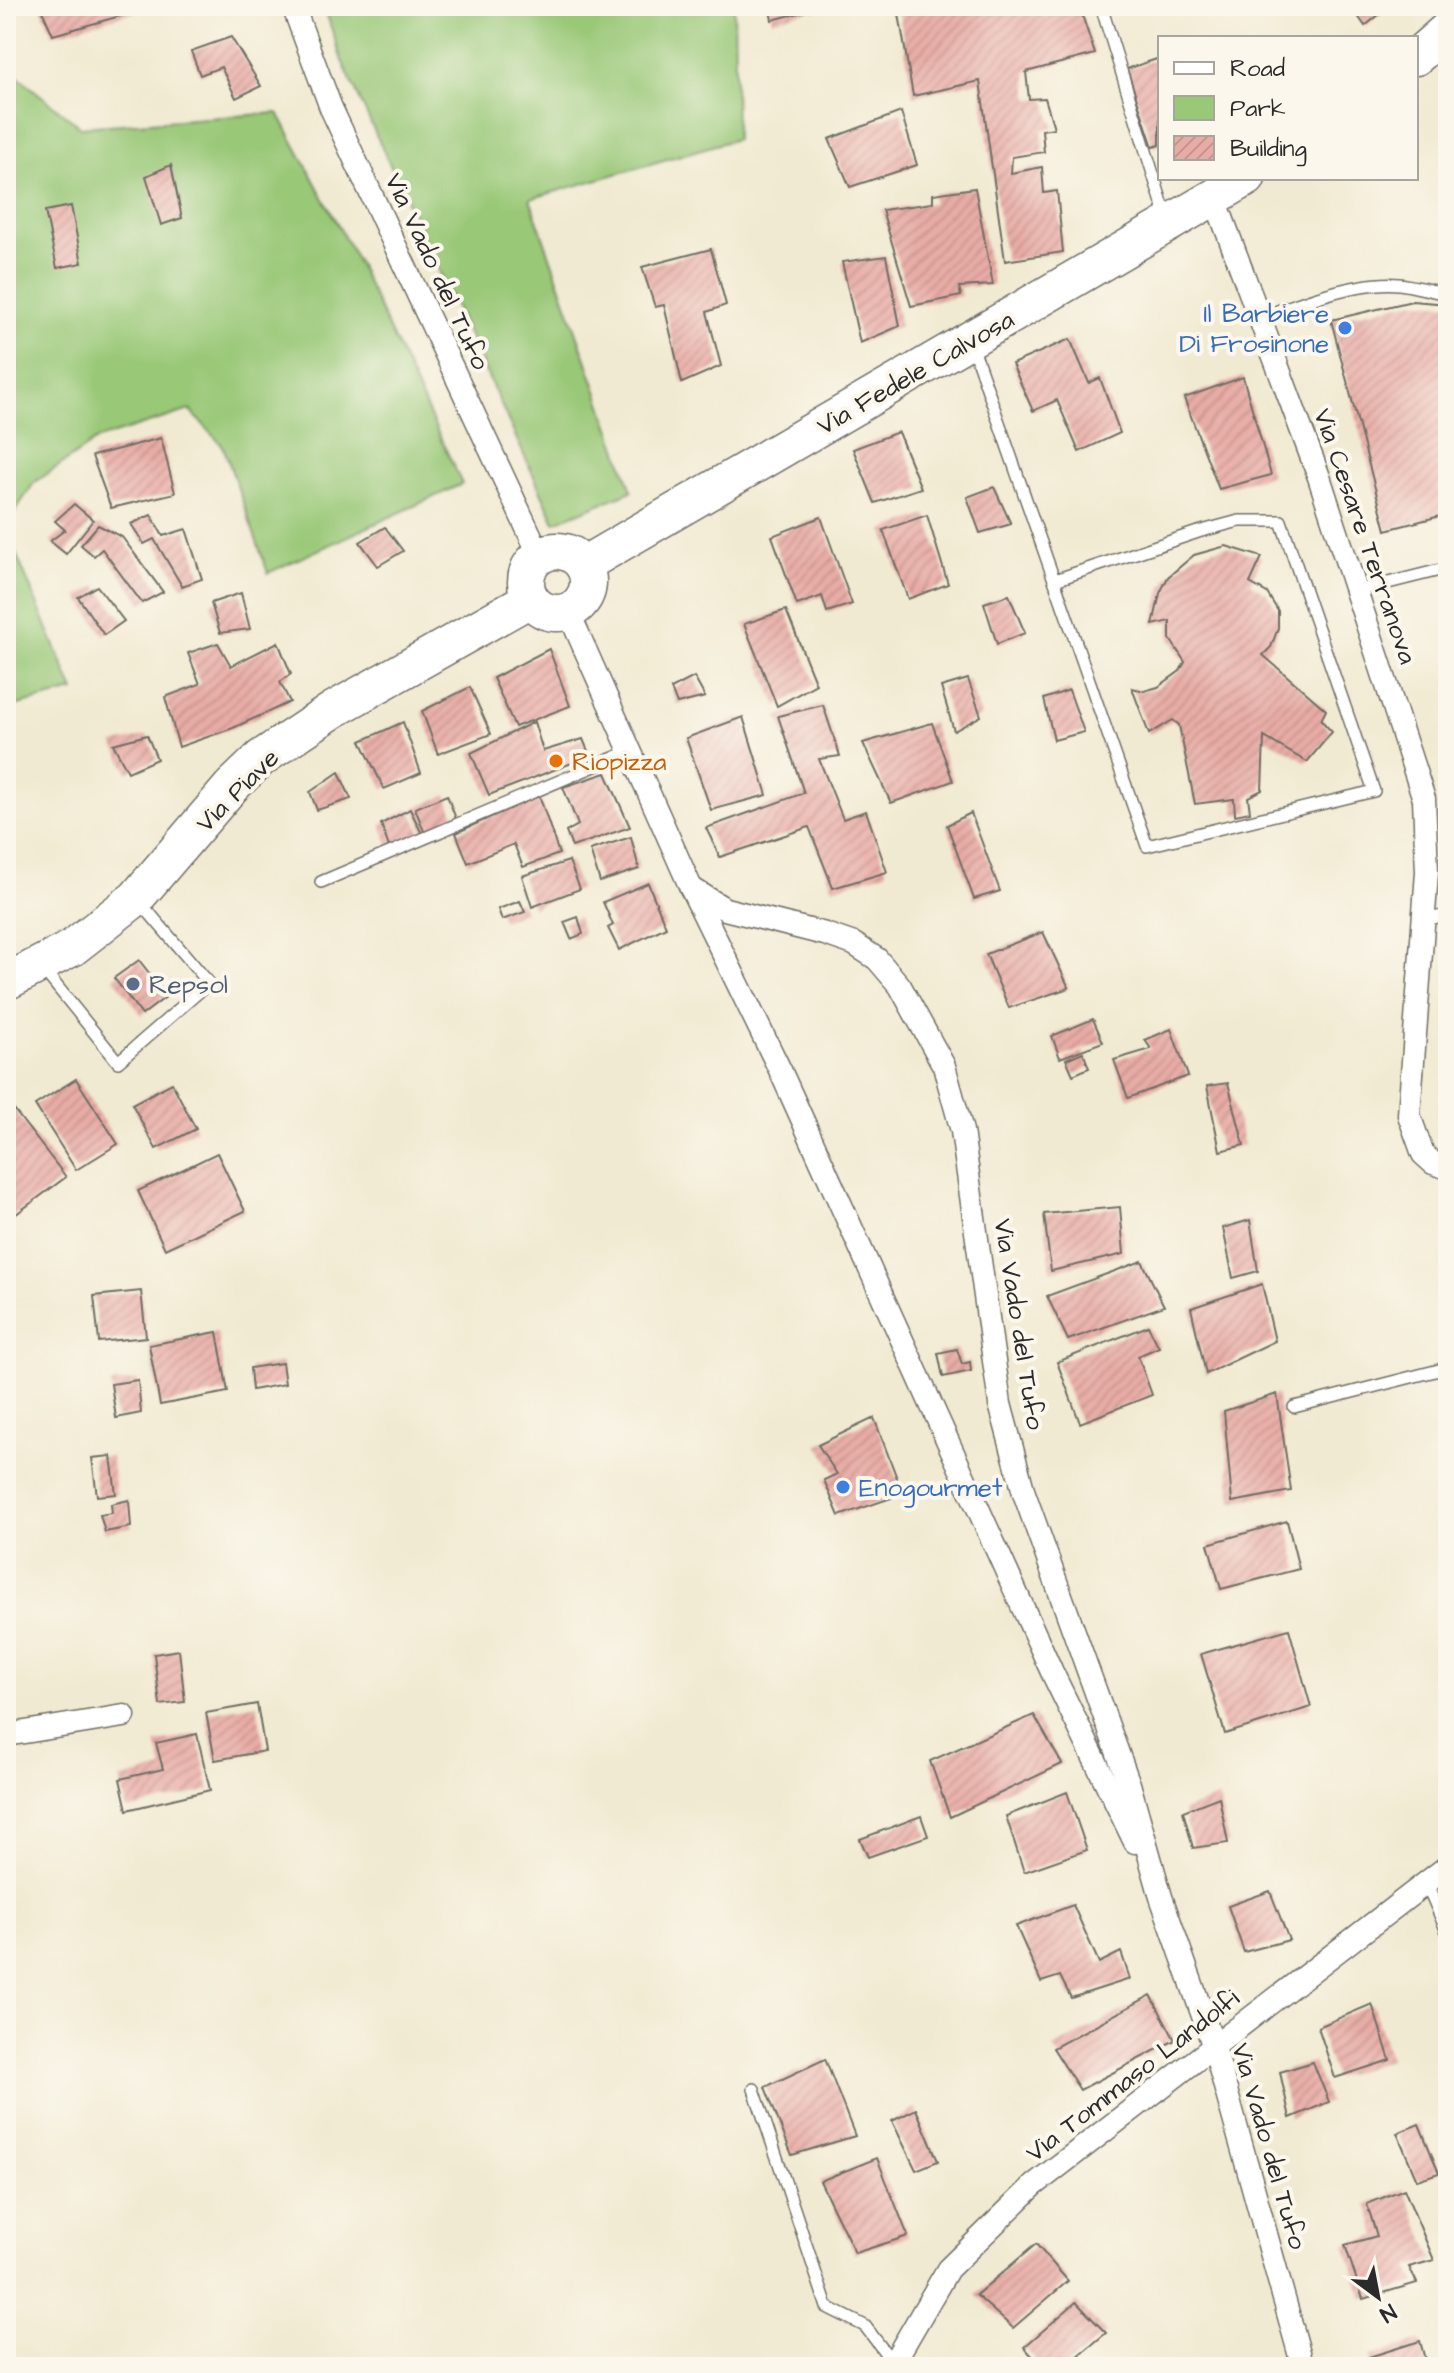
<svg xmlns="http://www.w3.org/2000/svg" width="1454" height="2373" font-family="'Architects Daughter',sans-serif">
  <style>
    .green { fill: #99c877; stroke: #627a51; stroke-width: 2 }
    .building { fill: url(#building-hatch) }
    .lines { fill: none; stroke-linecap: round; stroke-linejoin: round }
    .service-casing { stroke: #706e65; stroke-width: 14 }
    .minor-casing { stroke: #706e65; stroke-width: 25 }
    .primary-casing { stroke: #706e65; stroke-width: 39 }
    .service { stroke: #fff; stroke-width: 11 }
    .minor { stroke: #fff; stroke-width: 22 }
    .primary { stroke: #fff; stroke-width: 36 }
    .shop-dot { fill: #3f7fe0; stroke: #fbf7ec; stroke-width: 3 }
    .food-dot { fill: #e8710a; stroke: #fbf7ec; stroke-width: 3 }
    .service-dot { fill: #5c6f8a; stroke: #fbf7ec; stroke-width: 3 }
    .labels { text-anchor: middle; stroke-width: 8; stroke-linejoin: round; paint-order: stroke }
    .street-label { font-size: 26px; fill: #2b2b2b; stroke: #fbf7ec }
    .shop-label { font-size: 26px; fill: #366cbe; stroke: #fbf7ec; text-anchor: end }
    .food-label { font-size: 26px; fill: #c56008; stroke: #fbf7ec; text-anchor: start }
    .service-label { font-size: 26px; fill: #4e5e75; stroke: #fbf7ec; text-anchor: start }
  </style>
  <defs>
    <pattern id="building-hatch" width="6" height="6" patternUnits="userSpaceOnUse" patternTransform="scale(2)"><rect width="6" height="6" fill="#e8aca6"/><path d="M-1 1l2-2M0 6l6-6M5 7l2-2" fill="none" stroke="#c7948f"/></pattern>
  </defs>
  <rect width="100%" height="100%" fill="#fbf7ec"/>
  <filter id="ink" filterUnits="userSpaceOnUse"><feTurbulence type="fractalNoise" baseFrequency=".0125" numOctaves="2"/><feDisplacementMap in="SourceGraphic" scale="16" xChannelSelector="R" yChannelSelector="G"/><feConvolveMatrix kernelMatrix="1 2 1 2 8 2 1 2 1" color-interpolation-filters="sRGB"/></filter>
  <filter id="wash" filterUnits="userSpaceOnUse"><feTurbulence type="fractalNoise" baseFrequency=".006" numOctaves="4" result="noise"/><feDisplacementMap in="SourceGraphic" scale="32" xChannelSelector="R" yChannelSelector="G"/><feGaussianBlur stdDeviation="1.8" result="paint"/><feColorMatrix in="noise" values="0 0 0 0 0 0 0 0 0 0 0 0 0 0 0 0 0 1.4 0 .05"/><feComposite in="paint" operator="in"/></filter>
  <g filter="url(#wash)">
    <rect width="100%" height="100%" fill="#f1ead2"/>
    <g class="green">
      <path d="M324,6H734L736,139L530,199L632,491L555,522L342,61Z"/>
      <path d="M6,67L80,127L278,113L355,257L462,484L268,573L223,446L190,410L98,439L34,483L6,525Z"/>
      <path d="M6,530L74,691L6,708Z"/>
    </g>
    <g id="blocks">
      <g class="building">
        <path d="M40,6H152V7L53,35Z"/>
        <path d="M769,6H822V7L772,20Z"/>
        <path d="M906,6H1079L1095,54L1026,72L1029,99L1045,98L1054,128L1042,130L1044,152L1012,157L1011,173L1042,167L1044,193L1057,191L1063,252L1005,261L980,81L913,96L898,8Z"/>
        <path d="M1351,6H1390L1365,26Z"/>
        <path d="M231,37L261,86L236,98L221,67L200,75L191,51Z"/>
        <path d="M1160,58V145L1153,147L1127,69Z"/>
        <path d="M901,112L917,165L850,187L829,139Z"/>
        <path d="M171,165L182,218L161,225L146,176Z"/>
        <path d="M975,188L993,285L959,287L961,296L911,306L882,210L933,203V194Z"/>
        <path d="M71,206L82,263L57,268L45,211Z"/>
        <path d="M711,249L726,305L707,312L721,366L682,383L664,305L655,307L642,267Z"/>
        <path d="M886,256L900,326L860,343L842,262Z"/>
        <path d="M1412,301L1448,304V514L1386,530L1331,320Z"/>
        <path d="M1070,339L1089,383L1100,378L1120,433L1079,452L1057,400L1033,411L1012,364Z"/>
        <path d="M1243,377L1271,475L1219,489L1184,398Z"/>
        <path d="M898,432L921,488L875,503L853,449Z"/>
        <path d="M161,438L175,493L111,508L92,456Z"/>
        <path d="M994,487L1011,524L980,533L967,497Z"/>
        <path d="M74,504L93,520L66,554L50,541L65,530L55,521Z"/>
        <path d="M151,515L163,536L186,529L202,579L182,586L154,539L144,544L131,524Z"/>
        <path d="M927,515L948,584L908,599L883,530Z"/>
        <path d="M821,517L852,604L827,612L822,596L797,605L772,536Z"/>
        <path d="M98,525L122,537L163,592L142,603L102,549L94,556L81,545Z"/>
        <path d="M385,527L403,551L378,566L360,542Z"/>
        <path d="M1226,546L1262,557L1250,583L1267,593L1278,611V628L1271,647L1263,655L1326,710L1321,720L1332,732L1307,762L1264,737L1262,790L1248,797L1250,812L1235,815L1234,799L1195,804L1179,725L1173,720L1149,734L1132,688L1144,691L1158,687L1180,671L1185,662L1170,639V621L1153,625L1160,593L1168,577L1194,555Z"/>
        <path d="M97,586L124,621L104,635L78,597Z"/>
        <path d="M241,593L250,629L220,633L211,603Z"/>
        <path d="M1009,595L1025,633L997,644L984,603Z"/>
        <path d="M786,610L816,684L777,706L744,624Z"/>
        <path d="M278,642L291,674L280,682L290,702L233,728L179,747L165,697L200,684L188,653L218,643L231,666Z"/>
        <path d="M549,649L570,706L515,727L493,678Z"/>
        <path d="M694,677L705,697L677,704L671,689Z"/>
        <path d="M968,679L981,716L954,731L941,687Z"/>
        <path d="M470,687L491,734L438,754L422,711Z"/>
        <path d="M1069,690L1084,732L1054,740L1044,699Z"/>
        <path d="M823,705L840,756L819,759L843,819L866,811L887,872L833,888L809,827L720,857L706,828L804,793L778,716Z"/>
        <path d="M743,717L767,795L711,810L686,738Z"/>
        <path d="M403,722L421,773L384,789L361,741Z"/>
        <path d="M534,722L543,751L583,739L590,756L489,795L471,753Z"/>
        <path d="M932,723L953,781L891,803L863,743Z"/>
        <path d="M147,735L157,759L128,772L113,744Z"/>
        <path d="M339,772L351,799L317,810L310,792Z"/>
        <path d="M606,773L630,827L572,847L566,832L578,825L563,787Z"/>
        <path d="M447,795L456,819L425,834L415,808Z"/>
        <path d="M539,795L559,854L523,867L514,844L468,863L456,833Z"/>
        <path d="M410,809L424,838L389,847L381,824Z"/>
        <path d="M971,813L1000,891L974,899L947,825Z"/>
        <path d="M631,837L639,869L600,882L590,850Z"/>
        <path d="M569,861L580,889L532,907L522,876Z"/>
        <path d="M648,883L666,927L619,950L608,928L613,925L603,902Z"/>
        <path d="M520,901L525,912L502,920L498,909Z"/>
        <path d="M578,917L583,934L571,939L564,922Z"/>
        <path d="M1043,932L1069,988L1009,1008L986,954Z"/>
        <path d="M139,960L167,996L142,1015L114,978Z"/>
        <path d="M1093,1019L1103,1042L1060,1058L1052,1036Z"/>
        <path d="M1171,1029L1188,1076L1128,1098L1114,1060L1151,1049L1145,1040Z"/>
        <path d="M1083,1052L1089,1068L1073,1075L1066,1059Z"/>
        <path d="M76,1079L118,1144L76,1170L35,1105Z"/>
        <path d="M172,1083L196,1129L156,1149L132,1104Z"/>
        <path d="M1228,1083L1244,1145L1220,1151L1207,1086Z"/>
        <path d="M11,1106L66,1177L8,1220L6,1110Z"/>
        <path d="M217,1153L245,1211L165,1249L138,1191Z"/>
        <path d="M1120,1207L1124,1254L1051,1271L1044,1214Z"/>
        <path d="M1250,1220L1258,1271L1233,1278L1223,1228Z"/>
        <path d="M1142,1261L1164,1306L1068,1340L1047,1296Z"/>
        <path d="M1262,1284L1275,1341L1206,1374L1191,1308Z"/>
        <path d="M141,1291L146,1337L99,1342L94,1296Z"/>
        <path d="M1148,1326L1159,1347L1138,1356L1152,1395L1080,1423L1057,1362Z"/>
        <path d="M217,1332L228,1392L160,1405L149,1345Z"/>
        <path d="M957,1349L962,1364L970,1362L971,1371L943,1377L938,1353Z"/>
        <path d="M282,1363L285,1384L252,1390L250,1368Z"/>
        <path d="M138,1380L141,1413L116,1418L111,1384Z"/>
        <path d="M1277,1394L1291,1491L1232,1502L1224,1411Z"/>
        <path d="M874,1418L903,1494L839,1516L824,1480L837,1474L818,1445Z"/>
        <path d="M111,1456L116,1494L97,1496L92,1458Z"/>
        <path d="M129,1500L131,1527L105,1532L100,1515L112,1513L111,1504Z"/>
        <path d="M1287,1521L1299,1569L1221,1589L1208,1544Z"/>
        <path d="M1289,1629L1311,1707L1225,1734L1201,1654Z"/>
        <path d="M179,1650L185,1702L160,1705L154,1654Z"/>
        <path d="M257,1704L265,1751L215,1760L206,1713Z"/>
        <path d="M1034,1715L1062,1764L950,1817L930,1761Z"/>
        <path d="M197,1734L210,1790L127,1810L120,1779L163,1769L156,1743Z"/>
        <path d="M1067,1792L1087,1850L1024,1872L1006,1816Z"/>
        <path d="M1219,1797L1228,1843L1193,1848L1183,1811Z"/>
        <path d="M921,1816L928,1836L868,1857L860,1839Z"/>
        <path d="M1270,1891L1289,1940L1244,1952L1228,1906Z"/>
        <path d="M1073,1905L1099,1963L1121,1952L1130,1979L1071,1998L1060,1976L1041,1982L1016,1926Z"/>
        <path d="M1151,1995L1175,2040L1080,2090L1053,2048Z"/>
        <path d="M1372,2004L1390,2060L1335,2078L1318,2027Z"/>
        <path d="M825,2059L855,2136L792,2155L765,2087Z"/>
        <path d="M1313,2062L1329,2102L1290,2118L1280,2072Z"/>
        <path d="M916,2109L938,2161L916,2170L892,2121Z"/>
        <path d="M1419,2124L1439,2173L1417,2180L1397,2133Z"/>
        <path d="M877,2158L908,2236L855,2253L820,2181Z"/>
        <path d="M1404,2189L1434,2260L1409,2267L1417,2283L1363,2299L1345,2245L1377,2236L1367,2204Z"/>
        <path d="M1036,2244L1068,2281L1013,2328L976,2295Z"/>
        <path d="M1076,2302L1106,2333L1065,2367H1042L1024,2347Z"/>
        <path d="M1420,2341L1427,2367H1373L1369,2357Z"/>
      </g>
    </g>
  </g>
  <g filter="url(#ink)">
    <use href="#blocks" fill-opacity="0" stroke="#706e65" stroke-width="2"/>
    <g class="lines">
      <defs>
        <g id="service">
          <path d="M1101,6L1167,219"/>
          <path d="M1259,319C1296,303 1358,280 1399,284C1415,286 1432,291 1448,294"/>
          <path d="M972,345L1147,846L1374,791L1281,521H1239L1198,532L1055,580"/>
          <path d="M1356,591L1448,568"/>
          <path d="M321,882L630,751"/>
          <path d="M1423,920L1448,915"/>
          <path d="M43,969L118,1062L209,983L140,902"/>
          <path d="M1294,1407L1439,1370L1448,1375"/>
          <path d="M1426,1882L1448,1934"/>
          <path d="M754,2089L827,2307L865,2326L893,2363"/>
        </g>
        <g id="minor">
          <path d="M293,6L331,108L540,556"/>
          <path d="M1215,199L1319,477L1424,799L1427,872L1409,1115L1423,1154L1433,1163L1448,1168"/>
          <path d="M568,611L691,888L780,1070L1052,1672L1135,1842"/>
          <path d="M691,888L725,909L825,934L854,944L877,959L900,986L944,1066L962,1131L1000,1404L1024,1493L1129,1784L1161,1897L1214,2047L1303,2367"/>
          <path d="M6,1735L124,1716"/>
          <path d="M891,2367L948,2269L1034,2185L1448,1866"/>
        </g>
        <g id="primary">
          <path d="M1416,57L1448,29"/>
          <circle cx="557" cy="582" r="31"/>
          <path d="M583,565L1247,178"/>
          <path d="M6,982L72,948L136,898L231,787L261,758L333,710L530,599"/>
        </g>
      </defs>
      <use href="#service" class="service-casing"/>
      <use href="#minor" class="minor-casing"/>
      <use href="#primary" class="primary-casing"/>
      <use href="#service" class="service"/>
      <use href="#minor" class="minor"/>
      <use href="#primary" class="primary"/>
    </g>
  </g>
  <g class="shop-dot">
    <circle cx="1345" cy="328" r="8"/>
    <circle cx="843" cy="1487" r="8"/>
  </g>
  <circle class="food-dot" cx="556" cy="761" r="8"/>
  <circle class="service-dot" cx="133" cy="984" r="8"/>
  <g class="labels">
    <g class="street-label">
      <text transform="translate(438 271) rotate(65)" y="9">Via Vado del Tufo</text>
      <text transform="translate(915 372) rotate(-30)" y="9">Via Fedele Calvosa</text>
      <text transform="translate(1366 536) rotate(71)" y="9">Via Cesare Terranova</text>
      <text transform="translate(237 790) rotate(-45)" y="9">Via Piave</text>
      <text transform="translate(1020 1324) rotate(81)" y="9">Via Vado del Tufo</text>
      <text transform="translate(1132 2075) rotate(-38)" y="9">Via Tommaso Landolfi</text>
      <text transform="translate(1270 2146) rotate(74)" y="9">Via Vado del Tufo</text>
    </g>
    <g class="shop-label">
      <text x="1329" y="322">Il Barbiere<tspan x="1329" dy="30">Di Frosinone</tspan></text>
      <text x="859" y="1496" text-anchor="start">Enogourmet</text>
    </g>
    <g class="food-label">
      <text x="572" y="770">Riopizza</text>
    </g>
    <g class="service-label">
      <text x="149" y="993">Repsol</text>
    </g>
  </g>
  <rect width="1454" height="2373" fill="none" stroke="#fbf7ec" stroke-width="32"/>
  <rect x="1158" y="36" width="260" height="144" fill="#fbf7ec" stroke="#a8a59f" stroke-width="2"/>
  <rect x="1174" y="62" width="40" height="12" fill="#ffffff" stroke="#a8a59f" stroke-width="2"/>
  <text x="1230" y="76" font-size="24" fill="#2b2b2b">Road</text>
  <rect x="1174" y="96" width="40" height="24" fill="#99c877" stroke="#a8a59f" stroke-width="2"/>
  <text x="1230" y="116" font-size="24" fill="#2b2b2b">Park</text>
  <rect x="1174" y="136" width="40" height="24" fill="url(#building-hatch)" stroke="#a8a59f" stroke-width="2"/>
  <text x="1230" y="156" font-size="24" fill="#2b2b2b">Building</text>
  <g transform="translate(1378 2297) rotate(148)" stroke="#fbf7ec" stroke-width="6" paint-order="stroke">
  <path d="M0-6L14 30L0 20L-14 30Z" fill="#2b2b2b"/>
  <text y="-12" font-size="22" font-weight="bold" text-anchor="middle" fill="#2b2b2b">N</text>
  </g>
</svg>
